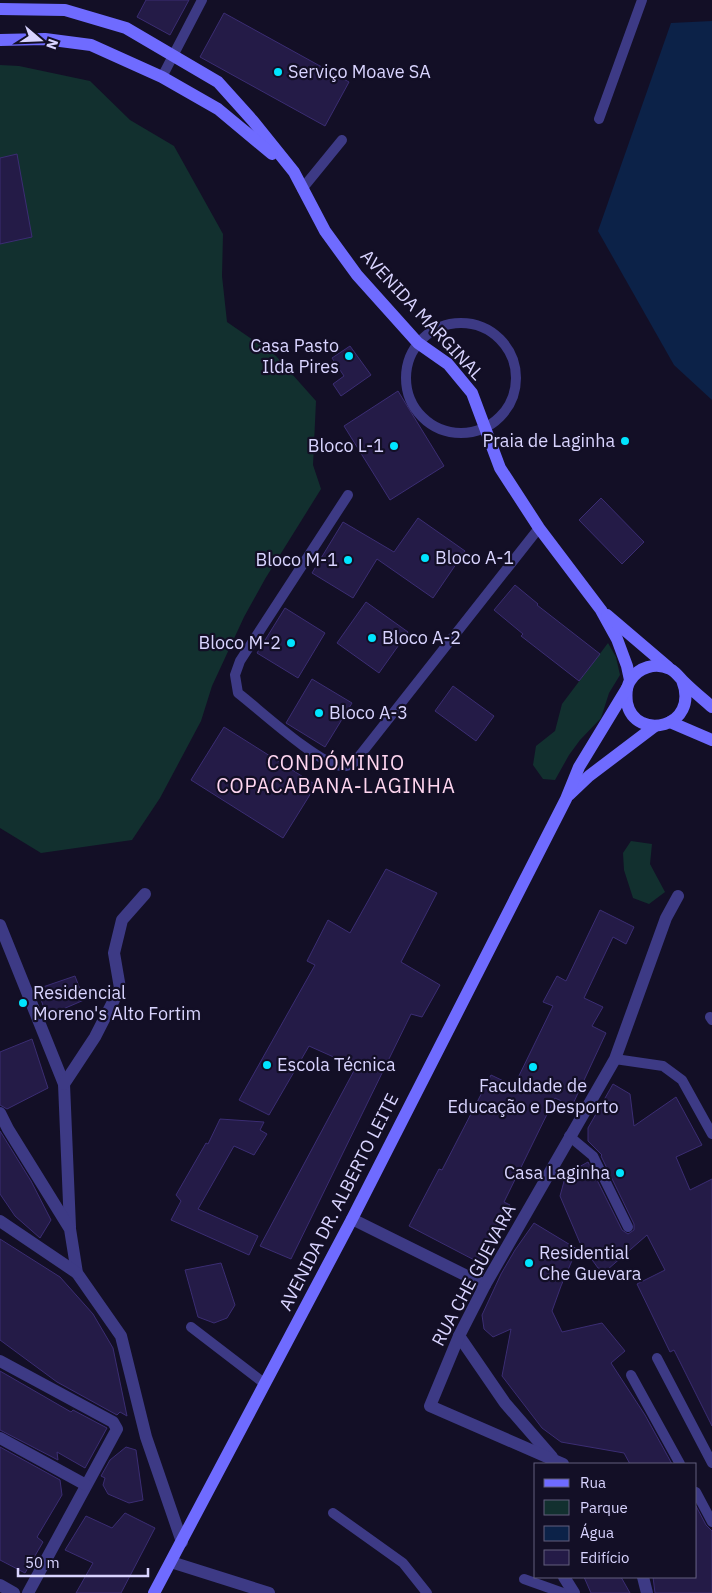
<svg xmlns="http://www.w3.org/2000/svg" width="712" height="1593" font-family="'IBM Plex Sans',sans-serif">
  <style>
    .green { fill: #12302f }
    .water { fill: #0c2248 }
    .building { fill: #241b47; stroke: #3b2d73 }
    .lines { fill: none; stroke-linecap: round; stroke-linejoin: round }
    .lane { stroke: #3d3a85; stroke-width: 10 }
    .street { stroke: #3d3a85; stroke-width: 12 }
    .secondary { stroke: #6f6bff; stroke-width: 12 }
    .poi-dot { fill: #00e5ff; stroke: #130f26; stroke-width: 2 }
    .labels { text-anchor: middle; stroke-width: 4.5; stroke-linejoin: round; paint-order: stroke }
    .poi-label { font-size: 18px; fill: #d9d4ff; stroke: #130f26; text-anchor: start }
    .street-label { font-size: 18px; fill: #d9d4ff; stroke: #130f26 }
    .quarter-label { font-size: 20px; letter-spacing: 1px; fill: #ffd6f0; stroke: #130f26 }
  </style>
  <rect width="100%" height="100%" fill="#130f26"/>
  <g class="green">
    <path d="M0,65L19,66L90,81L130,120L174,146L223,234L222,276L227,322L276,356L316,401L313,465L321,489L265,579L244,617L212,686L201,721L160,798L132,840L41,853L0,828Z"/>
    <path d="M608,643L616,657L620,675L609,693L601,718L580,740L569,755L555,780L543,779L533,765L536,746L555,731L562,704Z"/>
    <path d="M631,841L652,844L650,864L665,892L649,904L633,898L624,870L623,853Z"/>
  </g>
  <path class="water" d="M712,21V400L674,365L598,231L671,23Z"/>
  <g class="building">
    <path d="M146,0H189L170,35L137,17Z"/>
    <path d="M224,13L349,82L325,126L200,57Z"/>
    <path d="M17,154L32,237L0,244V158Z"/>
    <path d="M350,346L371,375L341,396L333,384L344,376L332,358Z"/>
    <path d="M398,391L444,466L390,500L344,426Z"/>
    <path d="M601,498L644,542L622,564L579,520Z"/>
    <path d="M418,518L465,551L433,598L377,559L353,598L312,573L343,522L394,552Z"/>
    <path d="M515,585L538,604L537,605L600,654L579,681L521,636L523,634L494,610Z"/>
    <path d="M366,602L408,632L379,673L337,643Z"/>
    <path d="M285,608L325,633L298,678L257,653Z"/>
    <path d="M312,679L352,703L325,747L286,723Z"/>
    <path d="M453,686L494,716L476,741L435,711Z"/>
    <path d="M224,727L316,785L283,838L191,780Z"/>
    <path d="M386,869L437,893L401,962L440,985L422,1017L411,1014L291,1259L260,1246L356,1067L309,1046L269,1115L239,1100L315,965L307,961L328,920L350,933Z"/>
    <path d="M600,910L634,927L626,944L613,937L584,998L603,1007L592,1026L606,1033L572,1106L555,1098L504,1202L510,1205L480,1263L409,1226L439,1169L442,1170L491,1075L514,1086L553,1006L543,1002L557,976L566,981Z"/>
    <path d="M75,976L84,1000L47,1016L37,989Z"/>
    <path d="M32,1039L48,1088L7,1109L0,1105V1052Z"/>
    <path d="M613,1084L630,1094L634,1126L676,1097L702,1145L676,1157L690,1190L712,1179V1426L674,1350L670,1352L637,1284L665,1270L647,1235L607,1270L598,1268L580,1243L560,1196L566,1174L588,1162L622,1230L628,1234L634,1230V1224L601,1156L602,1155L588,1141V1128Z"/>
    <path d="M220,1119L264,1122L260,1130L267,1134L254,1155L234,1146L198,1209L258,1236L249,1255L171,1220L181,1201L176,1195L206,1143L208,1144Z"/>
    <path d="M0,1131L31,1181L51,1220L40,1238L15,1216L0,1194Z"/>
    <path d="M534,1223L577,1249L561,1286L552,1311L562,1332L602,1323L625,1351L611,1363L645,1415L672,1464H630L624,1453L561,1442L542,1428L502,1376L511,1329L493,1337L484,1329L482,1315L501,1274L515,1250Z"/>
    <path d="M0,1239L60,1277L93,1314L113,1348L127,1416L120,1412L117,1415L57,1382L0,1340Z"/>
    <path d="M221,1263L235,1305L227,1318L214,1323L198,1317L185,1270Z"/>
    <path d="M0,1371L71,1412L73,1410L107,1428L85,1468L57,1452L58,1460L0,1430Z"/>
    <path d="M0,1447L60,1480L62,1495L37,1537L43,1542L25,1573L0,1560Z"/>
    <path d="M126,1447L136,1450L143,1500L129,1503L108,1494L103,1485L105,1478L101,1476L110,1460Z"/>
    <path d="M696,1506L706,1525L712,1531V1593H655L653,1577H696Z"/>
    <path d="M125,1513L155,1528L121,1593H76L93,1563L65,1550L86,1516L112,1528Z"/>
    <path d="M584,1577H621L630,1593H591Z"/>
  </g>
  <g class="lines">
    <g class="lane">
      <path d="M162,77L202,0"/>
      <path d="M599,119L642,0"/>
      <path d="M302,189L342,140"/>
      <circle cx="461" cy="378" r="55"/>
      <path d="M348,495L240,661L235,675L238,693C260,710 317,763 341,766C345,767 349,765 353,764L539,528"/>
      <path d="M710,1017L712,1020"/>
      <path d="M615,1059L663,1066L682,1080L712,1134"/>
      <path d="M569,1136L593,1156L628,1227"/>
      <path d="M191,1327L264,1383"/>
      <path d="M657,1358L712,1463"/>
      <path d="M631,1375L680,1464"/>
      <path d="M696,1492L712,1522"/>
      <path d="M333,1513L403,1563L427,1593"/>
      <path d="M524,1579L563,1593"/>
    </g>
    <g class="street">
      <path d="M0,925L64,1084L70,1227"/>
      <path d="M64,1084L95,1037L120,988L114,953L122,920L145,894"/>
      <path d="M0,1113L8,1129L70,1229L77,1273L121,1336L146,1437L182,1542"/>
      <path d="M352,1219L485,1285"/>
      <path d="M0,1221L77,1273"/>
      <path d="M459,1336L505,1403L552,1457"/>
      <path d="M0,1361L113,1422L117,1429L28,1593"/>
      <path d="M0,1438L86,1485"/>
      <path d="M563,1464L430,1406L459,1336L485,1285L615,1059L666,918L678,896"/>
      <path d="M171,1562L269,1593"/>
      <path d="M564,1577L574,1593"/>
      <path d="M643,1577L647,1593"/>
      <path d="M0,1585L14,1593"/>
    </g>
    <g class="secondary">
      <path d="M0,9L65,10L126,28L218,82L253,121L294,172L325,231L357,275L418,343L448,364L472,393L500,468L539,528L601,610L617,639L627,666L630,680"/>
      <path d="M0,40L45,39L91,45L162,77L218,109L272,154"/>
      <path d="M607,615L668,667"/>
      <path d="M682,680C701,728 635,742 627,703C626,695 626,687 630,681C638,667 656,662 670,669C676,672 679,677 684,682C693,691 703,699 712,707"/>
      <path d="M670,722L712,740"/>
      <path d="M569,795L589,776L655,726"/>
      <path d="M154,1593L352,1219L566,799L579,767L627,688"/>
    </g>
  </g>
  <g class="poi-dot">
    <circle cx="278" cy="72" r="5"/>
    <circle cx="349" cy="356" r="5"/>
    <circle cx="625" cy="441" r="5"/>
    <circle cx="394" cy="446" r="5"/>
    <circle cx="425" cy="558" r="5"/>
    <circle cx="348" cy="560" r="5"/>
    <circle cx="372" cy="638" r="5"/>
    <circle cx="291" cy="643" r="5"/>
    <circle cx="319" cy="713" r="5"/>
    <circle cx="23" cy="1003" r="5"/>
    <circle cx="267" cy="1065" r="5"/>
    <circle cx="533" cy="1067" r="5"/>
    <circle cx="620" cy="1173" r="5"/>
    <circle cx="529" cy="1263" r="5"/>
  </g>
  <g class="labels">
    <g class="poi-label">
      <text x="288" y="78">Serviço Moave SA</text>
      <text x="339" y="352" text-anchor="end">Casa Pasto<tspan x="339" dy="21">Ilda Pires</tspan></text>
      <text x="615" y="447" text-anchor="end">Praia de Laginha</text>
      <text x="384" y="452" text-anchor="end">Bloco L-1</text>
      <text x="435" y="564">Bloco A-1</text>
      <text x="338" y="566" text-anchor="end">Bloco M-1</text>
      <text x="382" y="644">Bloco A-2</text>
      <text x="281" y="649" text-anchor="end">Bloco M-2</text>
      <text x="329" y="719">Bloco A-3</text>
      <text x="33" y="999">Residencial<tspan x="33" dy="21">Moreno's Alto Fortim</tspan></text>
      <text x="277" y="1071">Escola Técnica</text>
      <text x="533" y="1092" text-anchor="middle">Faculdade de<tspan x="533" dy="21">Educação e Desporto</tspan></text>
      <text x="610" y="1179" text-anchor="end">Casa Laginha</text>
      <text x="539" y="1259">Residential<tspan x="539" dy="21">Che Guevara</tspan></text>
    </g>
    <g class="street-label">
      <text transform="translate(422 315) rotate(47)" y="6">AVENIDA MARGINAL</text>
      <text transform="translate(339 1202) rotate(-63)" y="6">AVENIDA DR. ALBERTO LEITE</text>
      <text transform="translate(474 1275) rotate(-62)" y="6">RUA CHE GUEVARA</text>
    </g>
    <g class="quarter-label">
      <text x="336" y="770">CONDÓMINIO<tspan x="336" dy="23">COPACABANA-LAGINHA</tspan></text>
    </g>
  </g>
  <rect x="534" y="1463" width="162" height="115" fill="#130f26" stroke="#625e7d"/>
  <rect x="544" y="1479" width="25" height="8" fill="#6f6bff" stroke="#625e7d"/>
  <text x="580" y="1488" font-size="15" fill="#d9d4ff">Rua</text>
  <rect x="544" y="1500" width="25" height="15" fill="#12302f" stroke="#625e7d"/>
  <text x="580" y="1513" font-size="15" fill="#d9d4ff">Parque</text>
  <rect x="544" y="1526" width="25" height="15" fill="#0c2248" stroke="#625e7d"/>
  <text x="580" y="1538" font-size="15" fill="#d9d4ff">Água</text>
  <rect x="544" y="1550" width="25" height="15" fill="#241b47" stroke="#625e7d"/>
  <text x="580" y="1563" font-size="15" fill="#d9d4ff">Edifício</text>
  <g transform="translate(40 40) rotate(109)" stroke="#130f26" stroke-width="4" paint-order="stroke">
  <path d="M0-4L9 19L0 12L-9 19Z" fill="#d9d4ff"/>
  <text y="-8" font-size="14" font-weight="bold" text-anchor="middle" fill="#d9d4ff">N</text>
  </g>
  <path d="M18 1568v8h130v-8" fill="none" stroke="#d9d4ff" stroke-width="2.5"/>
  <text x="25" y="1568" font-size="15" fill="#d9d4ff" stroke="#130f26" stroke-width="4" paint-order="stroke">50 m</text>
</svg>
